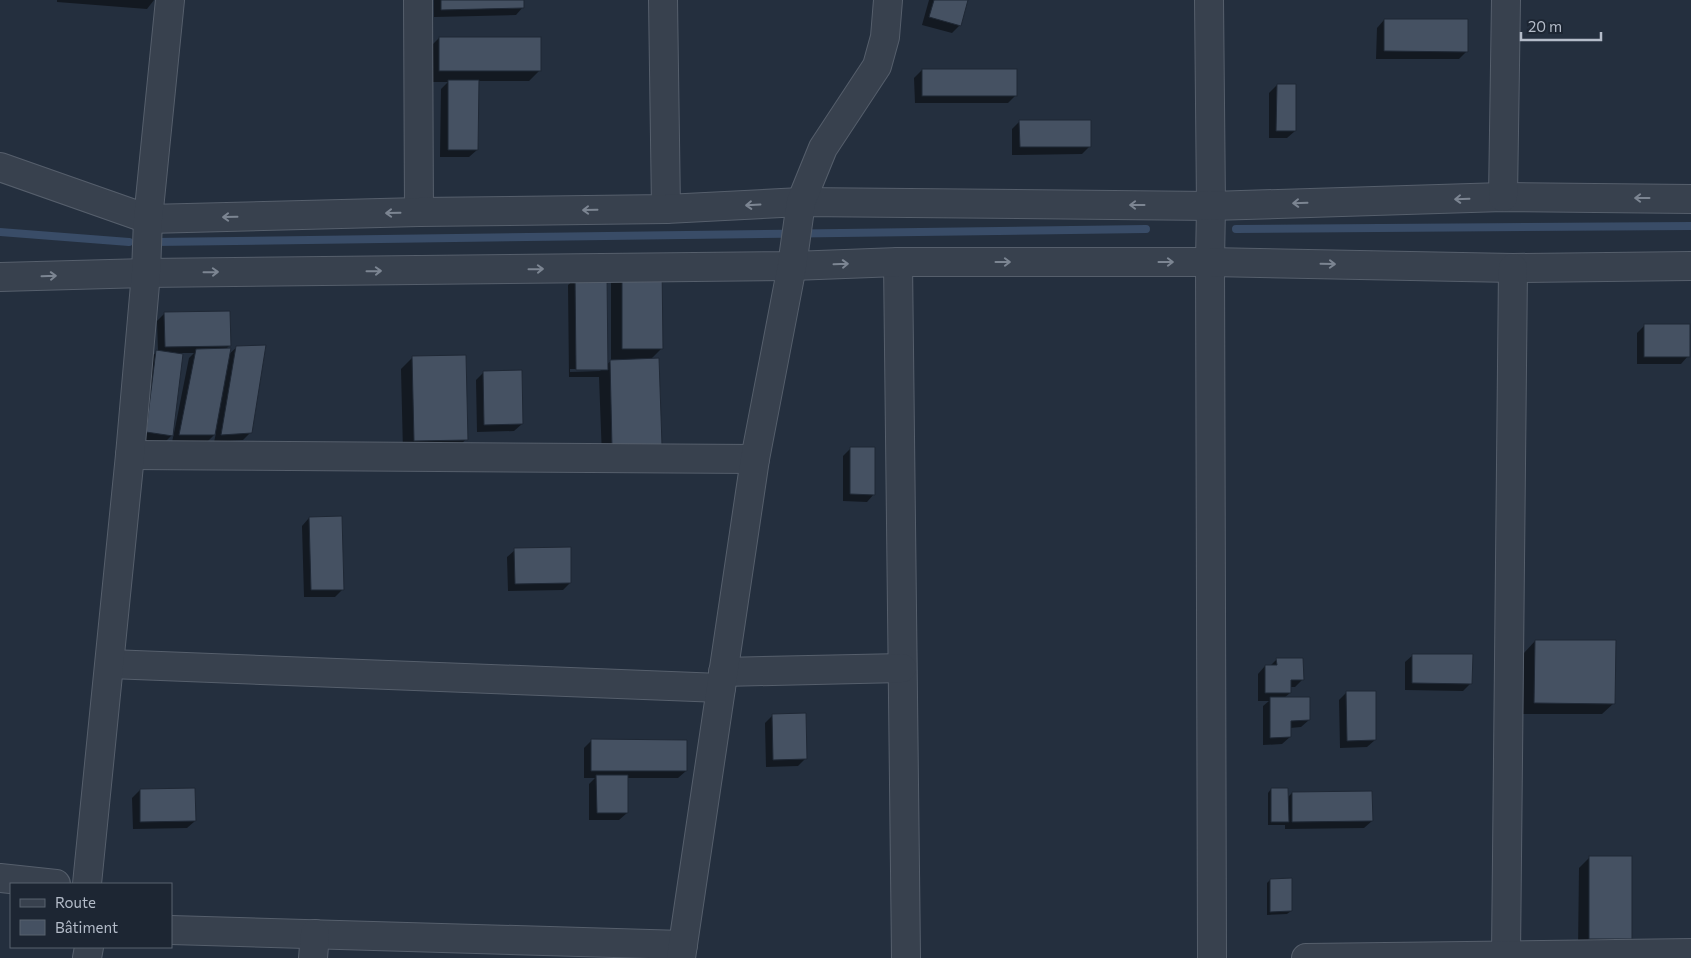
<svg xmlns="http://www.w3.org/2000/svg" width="1691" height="958" font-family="Commissioner,sans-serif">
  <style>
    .shadow { fill: #0007; fill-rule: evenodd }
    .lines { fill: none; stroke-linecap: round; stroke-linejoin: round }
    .stream { stroke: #394c67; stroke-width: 8 }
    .building { fill: #455162; stroke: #1f2835 }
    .minor-casing { stroke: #565f6c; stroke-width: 30 }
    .minor { stroke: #38414e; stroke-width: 28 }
    .oneway { stroke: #7c8592 }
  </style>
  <rect width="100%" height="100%" fill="#242f3e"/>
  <g class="shadow">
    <path d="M57,0H154L147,9L57,2Z"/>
    <path d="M434,0H523V7L516,15L434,17Z"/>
    <path d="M929,0H966L960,25L952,33L922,25Z"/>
    <path d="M1384,20L1467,51L1459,59H1376L1377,28Z"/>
    <path d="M439,38L540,70L529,81H478L477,150L469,157H440L441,89L448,82H428V49Z"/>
    <path d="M922,70L1016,95L1008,103H915L914,78Z"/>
    <path d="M1277,85L1295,131L1287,138H1269V93Z"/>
    <path d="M1020,121L1089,147L1082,154L1012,155V129Z"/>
    <path d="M623,265L661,349L650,360L660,445L602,457L599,377H569L568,285L576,278L607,364L611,361V277ZM570,369H602L600,371L570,372Z"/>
    <path d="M165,313L230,345L226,349L228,355L237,347L251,432L243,440L214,442L216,433L207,442H172L174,433L164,443L140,440L149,359L158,351L157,321ZM182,353H194L189,358L174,433H172Z"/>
    <path d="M1645,325L1688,356L1681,364H1637V333Z"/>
    <path d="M413,357L466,439L455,451L403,452L401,369Z"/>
    <path d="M484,372L522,424L514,431L477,432L476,380Z"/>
    <path d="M851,448L874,494L867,502L843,501V456Z"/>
    <path d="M309,518L343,589L335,597H304L302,526Z"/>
    <path d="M515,550L570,583L563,590L508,591L507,557Z"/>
    <path d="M1535,641L1614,703L1602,714H1523L1524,653Z"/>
    <path d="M1413,655L1471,683L1463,691L1405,690V662Z"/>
    <path d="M1277,659L1302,680L1295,687H1290V693L1284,698L1309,720L1301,727L1290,728V737L1282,744L1263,745V706L1269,701H1258V674L1265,666H1270Z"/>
    <path d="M1347,692L1375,740L1367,747L1340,748L1339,700Z"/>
    <path d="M773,715L806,758L798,766L766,767L765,723Z"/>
    <path d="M592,740L686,771L678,778H627V813L619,820H589V784L595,778H584V748Z"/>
    <path d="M1271,789L1287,798L1292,793L1372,821L1364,828L1285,829V825H1268V793Z"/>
    <path d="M140,790L195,821L187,828L133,829L132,798Z"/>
    <path d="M1590,857L1630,939L1619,950H1578L1579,868Z"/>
    <path d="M1270,880L1291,911L1287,914L1267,915V883Z"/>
  </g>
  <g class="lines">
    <g class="stream">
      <path d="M1236,229L1691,226"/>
      <path d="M0,232L129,242"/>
      <path d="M154,242L1146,229"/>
    </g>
  </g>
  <g class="building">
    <path d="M441,0H524V8L441,10Z"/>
    <path d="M934,0H968L961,26L929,17Z"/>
    <path d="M1384,19H1468V52L1384,51Z"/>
    <rect x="439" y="37" width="102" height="34"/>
    <rect x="922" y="69" width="95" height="27"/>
    <path d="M448,80H479L478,150H448Z"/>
    <path d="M1277,84H1296V131H1276Z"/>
    <path d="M1019,120H1091V147H1020Z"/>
    <path d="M622,264H662L663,349H622Z"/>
    <path d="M575,276H607L608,370H576Z"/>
    <path d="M230,311L231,346L165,347L164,312Z"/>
    <rect x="1644" y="324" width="46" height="33"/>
    <path d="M266,345L252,433L221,435L236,346Z"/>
    <path d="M231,348L215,435H179L196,349Z"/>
    <path d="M156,350L183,354L173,436L146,432Z"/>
    <path d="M466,355L468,440L414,441L412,356Z"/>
    <path d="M659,358L662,445L612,447L610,360Z"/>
    <path d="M522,370L523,424L484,425L483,371Z"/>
    <path d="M850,447H875V495L850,494Z"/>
    <path d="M342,516L344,590H311L309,517Z"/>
    <path d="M571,547V583L515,584L514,548Z"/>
    <path d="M1535,640H1616L1615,704L1534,703Z"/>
    <path d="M1412,654H1473L1472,684L1412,683Z"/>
    <path d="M1276,658H1303L1304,680H1291V693H1265V665H1277Z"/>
    <path d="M1346,691H1376V740L1347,741Z"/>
    <path d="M1270,697H1310V720L1291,721V737L1270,738Z"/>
    <path d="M806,713L807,759L773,760L772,714Z"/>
    <path d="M591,739L687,740V771H591Z"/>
    <path d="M596,775H628V813H597Z"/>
    <path d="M195,788L196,821L140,822V789Z"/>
    <path d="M1271,788H1288L1289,822H1271Z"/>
    <path d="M1372,791L1373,821L1292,822V792Z"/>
    <rect x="1589" y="856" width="43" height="83"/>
    <path d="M1292,878V911L1270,912V879Z"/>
  </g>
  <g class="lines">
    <defs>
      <g id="minor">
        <path d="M418,0L419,212"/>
        <path d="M663,0L666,209"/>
        <path d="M1209,0L1211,206L1210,262L1212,958"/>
        <path d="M0,167L148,219L419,212L666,209L801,202L1211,206L1503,197L1691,199"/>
        <path d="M1503,197L1506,0"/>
        <path d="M898,262L906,958"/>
        <path d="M0,277L146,273L792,266L898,262H1210L1513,268L1691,266"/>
        <path d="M130,455L755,459"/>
        <path d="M110,664L721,688"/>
        <path d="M723,672L902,668"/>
        <path d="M0,878L56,884"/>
        <path d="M87,884L130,455L146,273L148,219L170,0"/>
        <path d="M171,930L683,945"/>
        <path d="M1506,955L1513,268"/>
        <path d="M87,958L89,947"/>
        <path d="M313,958L315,934"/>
        <path d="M681,958L755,459L792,266L801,202L823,148L877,66L885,37L888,0"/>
        <path d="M1306,958L1691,953"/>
      </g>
    </defs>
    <use href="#minor" class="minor-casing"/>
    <use href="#minor" class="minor"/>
  </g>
  <defs><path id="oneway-shaft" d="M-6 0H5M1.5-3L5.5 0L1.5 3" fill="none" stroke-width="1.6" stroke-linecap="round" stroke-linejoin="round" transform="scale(1.25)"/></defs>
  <g class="oneway">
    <use href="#oneway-shaft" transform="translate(1642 198) rotate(-180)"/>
    <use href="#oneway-shaft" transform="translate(1462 199) rotate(178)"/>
    <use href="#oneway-shaft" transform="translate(1300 203) rotate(178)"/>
    <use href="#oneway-shaft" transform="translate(753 205) rotate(177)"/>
    <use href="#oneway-shaft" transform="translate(1137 205) rotate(-180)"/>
    <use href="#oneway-shaft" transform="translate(590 210) rotate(179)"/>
    <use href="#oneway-shaft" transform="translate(393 213) rotate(179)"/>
    <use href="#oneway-shaft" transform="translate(230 217) rotate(179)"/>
    <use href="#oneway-shaft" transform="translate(1003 262)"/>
    <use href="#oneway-shaft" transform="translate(1166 262)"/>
    <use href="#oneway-shaft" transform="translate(841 264) rotate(-2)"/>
    <use href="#oneway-shaft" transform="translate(1328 264) rotate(1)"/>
    <use href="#oneway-shaft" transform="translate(536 269) rotate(-1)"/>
    <use href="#oneway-shaft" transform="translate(374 271) rotate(-1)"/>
    <use href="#oneway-shaft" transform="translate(211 272) rotate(-1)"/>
    <use href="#oneway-shaft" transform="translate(49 276) rotate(-2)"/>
  </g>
  <rect x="10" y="883" width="162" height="65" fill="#1d2633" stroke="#59626f"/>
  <rect x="20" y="899" width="25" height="8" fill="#38414e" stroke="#59626f"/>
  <text x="55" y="908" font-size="15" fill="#b4bcc9">Route</text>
  <rect x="20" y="920" width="25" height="15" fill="#455162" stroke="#59626f"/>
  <text x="55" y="933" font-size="15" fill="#b4bcc9">Bâtiment</text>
  <path d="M1521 32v8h80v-8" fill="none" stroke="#b4bcc9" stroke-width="2.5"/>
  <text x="1528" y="32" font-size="15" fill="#b4bcc9" stroke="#1d2633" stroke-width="4" paint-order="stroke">20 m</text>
</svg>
